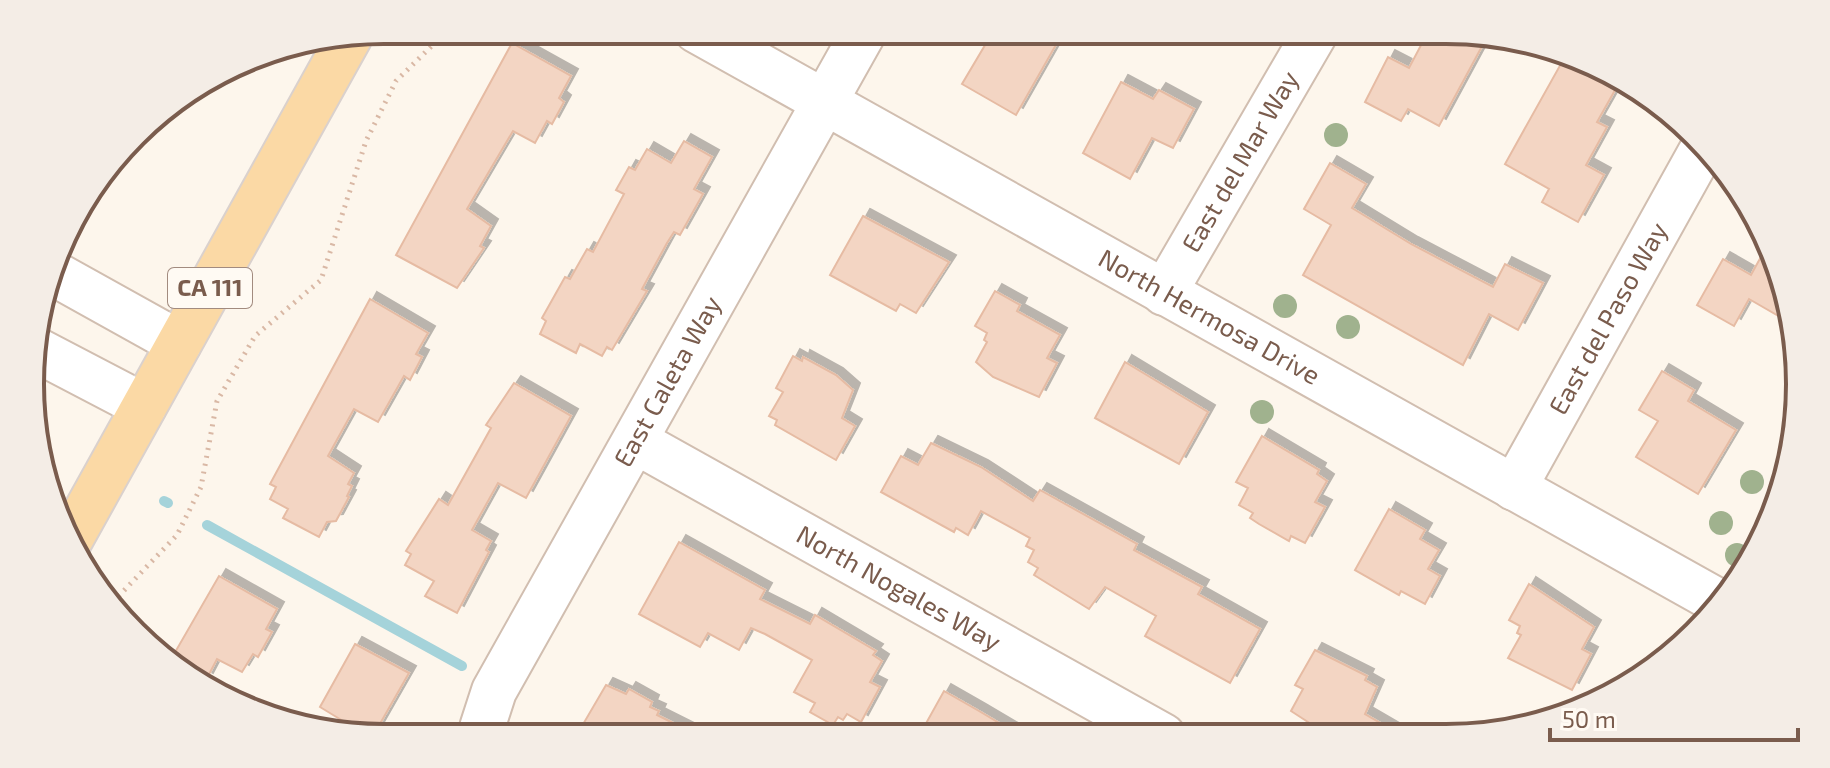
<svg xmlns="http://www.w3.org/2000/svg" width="1830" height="768" font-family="'Exo 2',sans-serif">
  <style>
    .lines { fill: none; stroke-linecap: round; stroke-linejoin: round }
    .stream { stroke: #a5d3da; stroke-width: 10 }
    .building { fill: #f3d5c3; stroke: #e6bba3; stroke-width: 2; filter: url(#shadow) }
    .minor-casing { stroke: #d1beb0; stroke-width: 48 }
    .major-casing { stroke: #dad1cd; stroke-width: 48 }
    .path { stroke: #d9b8a5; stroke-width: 5; stroke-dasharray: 2 6; stroke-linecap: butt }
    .minor { stroke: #fff; stroke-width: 44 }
    .major { stroke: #fbd9a5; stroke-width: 44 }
    .tree { fill: #a0b28e }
    .labels { text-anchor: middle; stroke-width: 7; stroke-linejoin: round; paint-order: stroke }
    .shield { fill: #fffaf3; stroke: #a28b7f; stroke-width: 2 }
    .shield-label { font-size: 24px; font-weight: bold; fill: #7a5c4d }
    .street-label { font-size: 26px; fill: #7a5c4d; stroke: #fffaf3 }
    .rim { fill: none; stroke: #7a5c4d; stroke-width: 4 }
  </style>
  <defs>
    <filter id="shadow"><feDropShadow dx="7" dy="-7" stdDeviation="0" flood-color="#0004"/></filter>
  </defs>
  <rect width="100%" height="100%" fill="#fdf6ec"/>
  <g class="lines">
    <g class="stream">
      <path d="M164,501L168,503"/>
      <path d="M207,525L462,666"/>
    </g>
  </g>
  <g class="building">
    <path d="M994,30H1034L1057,43L1016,115L962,84Z"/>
    <path d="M1429,30L1487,37L1439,126L1408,109L1401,121L1365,102L1388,57L1409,68Z"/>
    <path d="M512,43L571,76L559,98L564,102L552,124L547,121L535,143L513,131L467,209L491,226L480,246L484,248L457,288L396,255Z"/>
    <path d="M1567,53L1619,83L1597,122L1607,127L1586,165L1604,175L1578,222L1542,202L1549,189L1505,164Z"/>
    <path d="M1121,82L1153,99L1159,90L1194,109L1173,148L1152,138L1130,179L1083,153Z"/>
    <path d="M684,141L712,157L694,189L703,194L680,235L674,232L667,243L642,289L647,291L612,350L607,347L602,356L580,344L576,353L540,334L546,321L542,318L565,277L570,279L587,249L593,252L624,194L616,190L629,167L635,170L647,149L671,163Z"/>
    <path d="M1330,163L1366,184L1352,208L1411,244L1493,287L1505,264L1543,283L1518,330L1489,314L1463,365L1303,275L1331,225L1304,209Z"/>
    <path d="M863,216L949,262L916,313L900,304L896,311L830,275Z"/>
    <path d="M1768,244L1789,322L1749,299L1734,326L1697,305L1723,259L1751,275Z"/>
    <path d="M995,291L1020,305L1017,311L1060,335L1047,358L1057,363L1039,397L993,377L976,362L987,342L984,340L987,333L975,326Z"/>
    <path d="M370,299L428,333L416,354L422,357L410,380L404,376L378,422L354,409L328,456L354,473L348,484L352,486L347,496L349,497L336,521L327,522L319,537L283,518L288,509L270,499L276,487L270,484Z"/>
    <path d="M793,356L802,361L803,357L836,375L853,390L842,418L855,426L836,460L775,425L777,420L769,416L783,392L776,388Z"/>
    <path d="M1125,362L1208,412L1179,464L1095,418Z"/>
    <path d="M1662,371L1694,390L1688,401L1736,430L1698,494L1636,457L1658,421L1639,410Z"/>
    <path d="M514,383L571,416L526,498L498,483L472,530L491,541L486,550L489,552L457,613L425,596L434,581L405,565L411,554L406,551L439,499L448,505L491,428L486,425Z"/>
    <path d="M1262,436L1319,470L1317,474L1327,481L1315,502L1325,507L1305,543L1291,536L1289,541L1259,524L1250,518L1253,513L1239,505L1248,488L1236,482Z"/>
    <path d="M931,443L981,467L1033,501L1040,490L1137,544L1134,550L1202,587L1198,594L1260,629L1230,683L1145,636L1156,616L1105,587L1089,609L1034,575L1038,568L1028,562L1034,550L1026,546L1030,538L981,511L968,535L956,528L954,532L881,492L901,456L918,465Z"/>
    <path d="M1389,509L1425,530L1420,539L1439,550L1428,569L1440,576L1425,604L1401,591L1399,595L1355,570Z"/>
    <path d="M679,542L765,590L760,599L810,624L815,615L876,651L873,655L882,661L870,682L880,687L861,722L847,714L843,720L838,717L833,725L810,712L815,703L794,692L812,660L765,634L751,628L739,650L708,633L700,647L639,614Z"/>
    <path d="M219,576L277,609L266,629L272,632L258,657L253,654L242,672L217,659L206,680L170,661Z"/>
    <path d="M1529,584L1594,627L1582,649L1591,654L1572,690L1508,658L1521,635L1517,633L1520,626L1509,620Z"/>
    <path d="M355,644L409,673L373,736L338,730L343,721L320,707Z"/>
    <path d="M1315,650L1367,676L1365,680L1377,687L1365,714L1401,735H1328L1291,711L1303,689L1295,685Z"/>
    <path d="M606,685L626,694L629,689L652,702L650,707L659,711L657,715L701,737H602L582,726Z"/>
    <path d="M944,691L979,711L1021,736H919Z"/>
  </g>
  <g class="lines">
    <defs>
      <g id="minor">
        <path id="s1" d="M696,30L1721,603"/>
        <path d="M55,274L179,343"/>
        <path id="s2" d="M1164,293L1317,30"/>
        <path d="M33,348L144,406"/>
        <path id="s3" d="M635,441L1163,736"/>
        <path id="s4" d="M1514,488L1703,148"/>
        <path id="s5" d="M483,738L482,728L494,691L865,30"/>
      </g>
      <path id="major" d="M70,540L350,36"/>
    </defs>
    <use href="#minor" class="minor-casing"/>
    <use href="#major" class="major-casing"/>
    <path class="path" d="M113,602L177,535L201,487L217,401L255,336L321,280L366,141L396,81L448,30"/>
    <use href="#minor" class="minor"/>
    <use href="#major" class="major"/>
  </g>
  <g class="tree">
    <circle cx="1336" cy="135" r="12"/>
    <circle cx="1285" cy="306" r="12"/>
    <circle cx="1348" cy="327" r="12"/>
    <circle cx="1262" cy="412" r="12"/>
    <circle cx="1752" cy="482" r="12"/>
    <circle cx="1721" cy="523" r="12"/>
    <circle cx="1737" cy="555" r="12"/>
  </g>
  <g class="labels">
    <rect class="shield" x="168" y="268" width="84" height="40" rx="6"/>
    <g class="shield-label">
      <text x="210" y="296">CA 111</text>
    </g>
    <g class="street-label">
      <text dy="9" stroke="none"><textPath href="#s2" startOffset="152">East del Mar Way</textPath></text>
      <text dy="9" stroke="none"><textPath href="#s1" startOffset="588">North Hermosa Drive</textPath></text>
      <text dy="9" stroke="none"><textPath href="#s4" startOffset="194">East del Paso Way</textPath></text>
      <text dy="9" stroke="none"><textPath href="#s5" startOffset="404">East Caleta Way</textPath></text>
      <text dy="9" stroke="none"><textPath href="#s3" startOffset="302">North Nogales Way</textPath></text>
    </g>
  </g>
  <path d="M0 0H1830V768H0ZM384 44H1446A340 340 0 0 1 1786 384V384A340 340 0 0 1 1446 724H384A340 340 0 0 1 44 384V384A340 340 0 0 1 384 44Z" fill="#f4ede6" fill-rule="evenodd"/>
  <path class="rim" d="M384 44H1446A340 340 0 0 1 1786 384V384A340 340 0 0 1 1446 724H384A340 340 0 0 1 44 384V384A340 340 0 0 1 384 44Z"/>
  <path d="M1550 728v12h248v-12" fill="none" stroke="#7a5c4d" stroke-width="4"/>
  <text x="1562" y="728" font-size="24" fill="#7a5c4d" stroke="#fffaf3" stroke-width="6" paint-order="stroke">50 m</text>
</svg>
